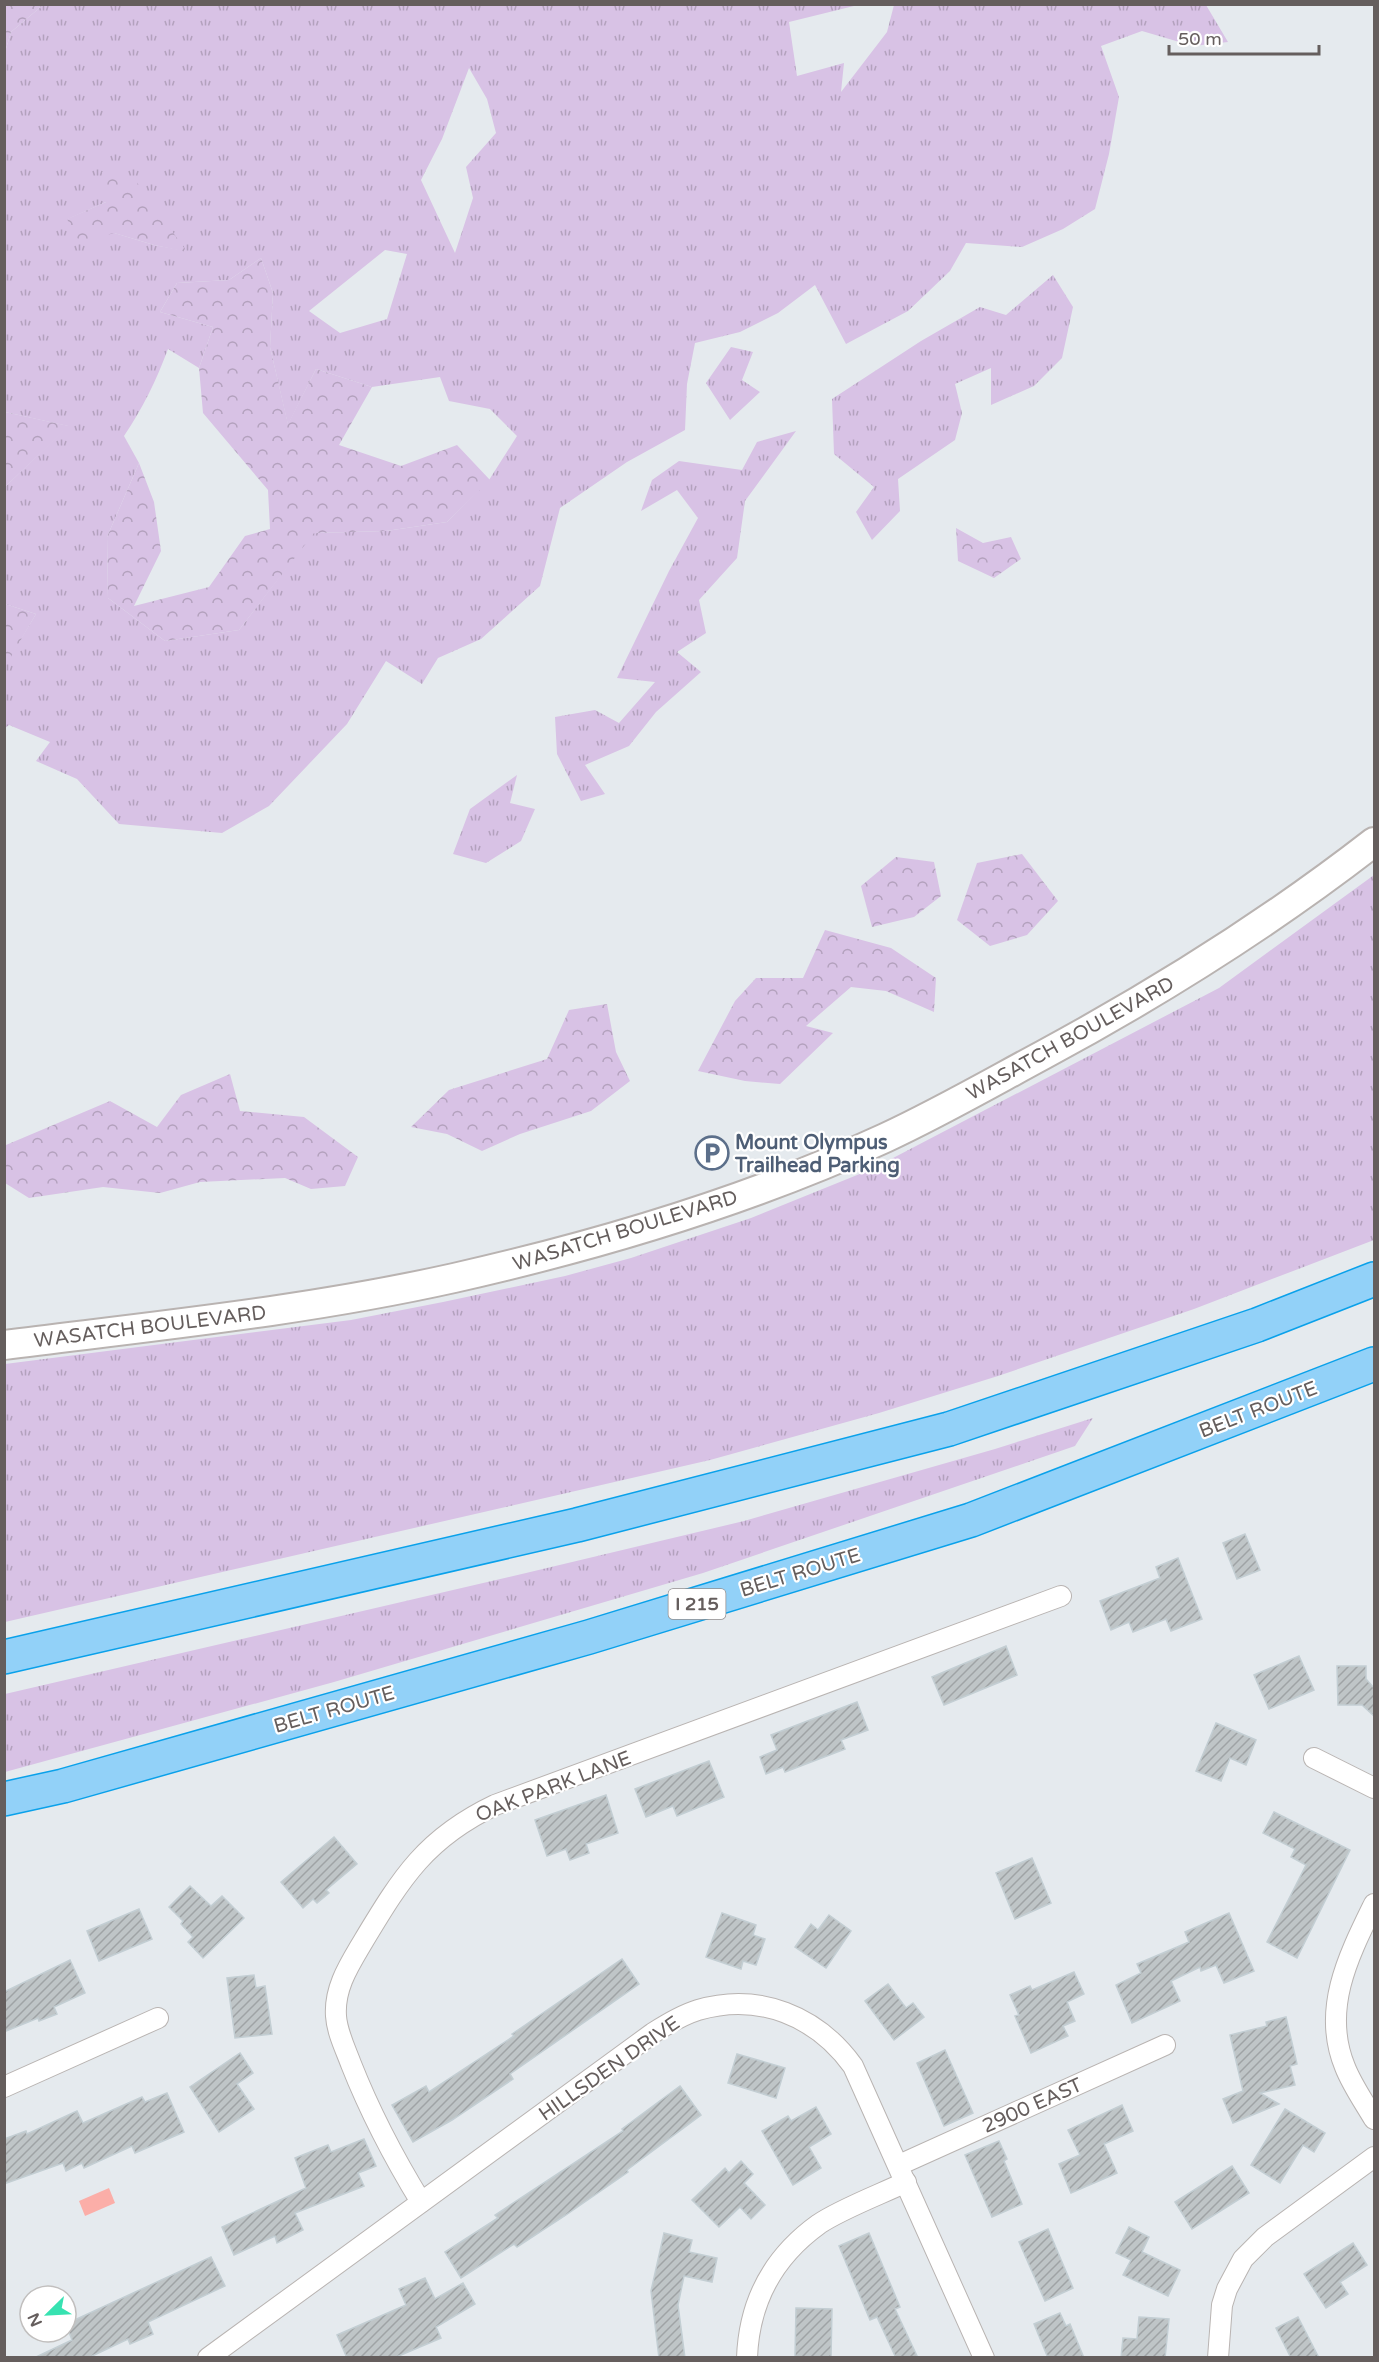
<svg xmlns="http://www.w3.org/2000/svg" width="1379" height="2362" font-family="'Varela Round',sans-serif">
  <style>
    .grass { fill: url(#grass-tufts); fill-rule: evenodd }
    .forest { fill: url(#forest-crowns) }
    .water { fill: #fbaea8 }
    .building { fill: url(#building-hatch); stroke: #c3ced3; stroke-width: 1.5 }
    .lines { fill: none; stroke-linecap: round; stroke-linejoin: round }
    .street-casing { stroke: #b9b4b2; stroke-width: 22 }
    .secondary-casing { stroke: #b9b3b1; stroke-width: 32 }
    .highway-casing { stroke: #0aa1ea; stroke-width: 36 }
    .street { stroke: #fff; stroke-width: 20 }
    .secondary { stroke: #fff; stroke-width: 28 }
    .highway { stroke: #92d1f8; stroke-width: 33 }
    .labels { text-anchor: middle; stroke-width: 4.5; stroke-linejoin: round; paint-order: stroke }
    .shield { fill: #fff; stroke: #938e8e; stroke-width: 1.5 }
    .shield-label { font-size: 18px; font-weight: bold; fill: #655e5d }
    .street-label { font-size: 20px; fill: #655e5d; stroke: #fff }
    .service-label { font-size: 20px; font-weight: bold; fill: #4e5e75; stroke: #fff; text-anchor: start }
  </style>
  <defs>
    <pattern id="grass-tufts" width="24" height="20" patternUnits="userSpaceOnUse" patternTransform="scale(1.5)"><rect width="24" height="20" fill="#d8c2e5"/><path d="M3 7l-1-3M5 7V3M7 7l1-3M15 17l-1-3M17 17v-4M19 17l1-3" fill="none" stroke="#b3a1bd"/></pattern>
    <pattern id="forest-crowns" width="20" height="18" patternUnits="userSpaceOnUse" patternTransform="scale(1.5)"><rect width="20" height="18" fill="#d8c2e5"/><path d="M2 6a3 3 0 1 1 6 0M12 15a3 3 0 1 1 6 0" fill="none" stroke="#b3a1bd"/></pattern>
    <pattern id="building-hatch" width="6" height="6" patternUnits="userSpaceOnUse" patternTransform="scale(1.5)"><rect width="6" height="6" fill="#bfc5c7"/><path d="M-1 1l2-2M0 6l6-6M5 7l2-2" fill="none" stroke="#9fa3a5"/></pattern>
  </defs>
  <rect width="100%" height="100%" fill="#e5eaee"/>
  <g class="grass">
    <path d="M43,5H858L789,22L797,76L844,63L841,92L887,32L894,5H1206L1228,42L1193,46L1142,31L1101,46L1119,97L1109,154L1095,209L1063,229L1022,247L966,243L950,271L908,311L846,344L815,285L778,313L740,332L695,343L687,384L685,430L627,462L560,508L540,586L481,639L438,658L422,684L386,661L347,724L269,806L222,833L119,824L77,779L36,761L50,742L9,725L5,728L4,667L36,614L5,604V487L68,426L5,412V52L11,32ZM469,68L487,99L496,133L466,167L473,198L455,253L421,180L442,139ZM106,202L186,251L154,245L68,219ZM385,250L407,254L387,319L340,333L309,311ZM261,258L273,293L270,347L288,425L316,369L372,387L440,377L449,401L490,409L517,436L489,480L447,522L386,531L313,533L239,630L165,641L108,598L107,537L139,463L124,436C143,408 156,381 168,349L199,368L213,327L160,312L177,283L229,280Z"/>
    <path d="M1053,275L1073,307L1062,358L1034,386L991,405V368L955,384L962,413L955,440L898,479L900,511L872,540L856,512L874,487L834,454L832,399L921,341L980,307L1006,315Z"/>
    <path d="M731,347L753,352L742,380L760,392L730,420L706,383Z"/>
    <path d="M796,431L745,501L737,558L699,600L706,633L677,652L701,672L656,712L629,746L585,765L605,794L581,801L557,754L555,717L595,710L619,723L655,682L617,678L669,571L698,518L677,490L641,511L652,480L679,461L742,470L757,442Z"/>
    <path d="M517,775L510,803L535,809L521,841L486,863L453,854L470,809Z"/>
    <path d="M1374,875V1240L1194,1309L998,1376L879,1413L710,1460L5,1622V1364L351,1320L443,1302L565,1276L631,1258L751,1218L872,1169L1219,988Z"/>
    <path d="M1093,1418L1075,1446L703,1573L334,1682L5,1772V1694L526,1573L744,1521L995,1449Z"/>
  </g>
  <g class="forest">
    <path d="M5,4L43,5L11,32L5,52Z"/>
    <path d="M102,172L133,177L187,252L154,245L114,233L80,243L67,219L106,202Z"/>
    <path d="M261,258L273,293L270,347L288,424L316,369L372,387L339,445L401,466L457,445L490,480L447,522L386,531L314,533L239,630L165,641L108,598L107,537L139,463L154,502L161,551L134,606L209,587L245,536L270,529L268,490L203,413L199,368L213,327L160,312L177,283L229,280Z"/>
    <path d="M5,412L69,426L5,487L4,412Z"/>
    <path d="M956,528L983,543L1011,537L1021,559L994,578L958,561Z"/>
    <path d="M5,604L36,614L5,667L4,604Z"/>
    <path d="M1022,854L1058,901L1027,935L990,946L957,920L977,863Z"/>
    <path d="M896,857L934,862L941,896L914,917L872,927L861,886Z"/>
    <path d="M825,930L891,948L936,978L934,1012L886,991L851,987L806,1026L833,1033L780,1084L745,1081L698,1071L735,1001L756,978H803Z"/>
    <path d="M607,1004L616,1052L630,1081L591,1111L520,1134L482,1151L447,1134L411,1127L449,1090L547,1059L569,1010Z"/>
    <path d="M230,1074L240,1111L304,1117L358,1157L345,1186L311,1189L285,1178L200,1182L160,1193L103,1187L29,1198L5,1183V1142L6,1145L110,1101L157,1127L181,1095Z"/>
  </g>
  <path class="water" d="M109,2188L115,2203L85,2216L79,2201Z"/>
  <g class="building">
    <path d="M1245,1534L1260,1570L1237,1579L1223,1543Z"/>
    <path d="M1178,1558L1202,1619L1171,1631L1166,1619L1133,1632L1129,1622L1111,1630L1100,1601L1160,1578L1156,1567Z"/>
    <path d="M1006,1646L1017,1675L944,1705L932,1677Z"/>
    <path d="M1299,1656L1314,1690L1269,1709L1254,1675Z"/>
    <path d="M1337,1666H1366V1679L1374,1688V1716L1362,1705H1338Z"/>
    <path d="M857,1702L868,1730L841,1740L845,1749L785,1772L783,1767L766,1774L760,1757L777,1750L771,1735Z"/>
    <path d="M1216,1723L1256,1740L1246,1765L1230,1758L1221,1781L1196,1771Z"/>
    <path d="M709,1761L724,1797L677,1816L673,1806L646,1817L635,1789Z"/>
    <path d="M606,1795L618,1833L586,1844L589,1853L570,1860L566,1849L547,1856L535,1820Z"/>
    <path d="M1274,1812L1350,1850L1297,1958L1267,1942L1306,1865L1291,1857L1295,1849L1263,1833Z"/>
    <path d="M334,1837L357,1864L326,1890L329,1893L317,1903L313,1899L303,1908L281,1882Z"/>
    <path d="M1032,1858L1051,1903L1015,1919L996,1873Z"/>
    <path d="M190,1886L211,1906L222,1896L244,1918L203,1958L188,1942L193,1937L181,1924L183,1921L169,1907Z"/>
    <path d="M139,1909L152,1939L99,1961L87,1931Z"/>
    <path d="M722,1913L756,1925L753,1935L765,1939L756,1965L743,1961L741,1969L706,1957Z"/>
    <path d="M1229,1913L1254,1971L1224,1983L1216,1965L1201,1971L1200,1967L1171,1981L1180,2001L1132,2023L1116,1985L1141,1973L1137,1964L1189,1942L1185,1932Z"/>
    <path d="M829,1915L851,1931L826,1968L795,1947L811,1924L818,1930Z"/>
    <path d="M622,1959L639,1984L510,2074L513,2079L452,2120L413,2142L392,2105L426,2086L429,2092L514,2036L512,2034Z"/>
    <path d="M70,1960L85,1993L54,2007L57,2014L39,2021L38,2018L4,2032V1992Z"/>
    <path d="M1074,1972L1084,1994L1067,2002L1075,2021L1063,2026L1068,2036L1031,2053L1015,2016L1019,2015L1010,1995L1030,1986L1032,1990Z"/>
    <path d="M254,1975L256,1988L265,1986L272,2034L235,2038L227,1978Z"/>
    <path d="M888,1984L906,2008L913,2003L924,2017L894,2040L865,2001Z"/>
    <path d="M1286,2017L1297,2064L1290,2066L1295,2085L1260,2093L1279,2104L1233,2123L1223,2099L1243,2091L1230,2035L1267,2026L1266,2022Z"/>
    <path d="M945,2050L973,2113L944,2126L917,2063Z"/>
    <path d="M240,2053L253,2073L237,2084L254,2109L219,2132L190,2087Z"/>
    <path d="M737,2054L785,2068L776,2098L728,2083Z"/>
    <path d="M680,2086L701,2115L627,2170L628,2172L566,2215L517,2247L514,2244L461,2278L445,2252L498,2218L495,2215L623,2131L622,2129Z"/>
    <path d="M167,2093L184,2132L135,2153L132,2146L84,2168L82,2163L66,2171L63,2163L4,2184V2139L26,2131L27,2134L77,2111L83,2123L142,2097L145,2102Z"/>
    <path d="M1122,2105L1133,2131L1104,2144L1117,2173L1071,2193L1059,2164L1080,2155L1068,2130Z"/>
    <path d="M816,2107L831,2134L809,2147L821,2168L793,2185L762,2131L788,2116L791,2121Z"/>
    <path d="M1285,2109L1325,2133L1314,2152L1303,2145L1280,2183L1251,2165Z"/>
    <path d="M364,2139L376,2166L358,2173L364,2186L295,2213L303,2230L277,2243L275,2236L234,2255L222,2227L306,2188L295,2158L328,2145L331,2152Z"/>
    <path d="M999,2141L1007,2159L1004,2161L1022,2204L992,2217L965,2155Z"/>
    <path d="M741,2161L753,2174L744,2183L765,2205L751,2219L740,2207L719,2227L692,2200L725,2168L729,2173Z"/>
    <path d="M1232,2166L1249,2193L1192,2229L1175,2202Z"/>
    <path d="M1129,2227L1149,2237L1142,2252L1180,2270L1168,2296L1123,2275L1131,2260L1116,2253Z"/>
    <path d="M1048,2229L1073,2288L1045,2301L1019,2242Z"/>
    <path d="M664,2233L692,2240L689,2252L717,2258L712,2282L684,2276L678,2305L685,2358H659L651,2291Z"/>
    <path d="M869,2233L900,2307L895,2309L918,2358H896L877,2317L870,2320L839,2246Z"/>
    <path d="M1353,2243L1367,2265L1340,2282L1348,2294L1326,2308L1304,2274Z"/>
    <path d="M211,2257L225,2286L148,2322L153,2334L130,2344L128,2339L88,2358H34L72,2340L66,2324Z"/>
    <path d="M425,2278L435,2299L463,2283L475,2304L436,2327L441,2338L394,2358H347L337,2335L406,2305L399,2289Z"/>
    <path d="M796,2308L832,2309L831,2358H795Z"/>
    <path d="M1060,2313L1066,2326L1070,2324L1084,2358H1048L1034,2324Z"/>
    <path d="M1139,2317L1169,2319L1165,2358H1121L1123,2338L1137,2339Z"/>
    <path d="M1298,2317L1319,2358H1291L1276,2328Z"/>
  </g>
  <g class="lines">
    <defs>
      <g id="street">
        <path d="M1314,1758L1374,1788"/>
        <path d="M1374,1904C1349,1955 1321,2009 1345,2067C1352,2085 1364,2102 1374,2119"/>
        <path d="M4,2087L158,2018"/>
        <path d="M899,2165L1165,2045"/>
        <path d="M421,2202C394,2158 370,2112 351,2064C345,2048 337,2032 336,2016C334,1987 350,1964 364,1940C402,1877 426,1838 495,1805L1061,1596"/>
        <path d="M208,2358L653,2033C667,2024 682,2015 698,2010C759,1992 817,2016 853,2066L984,2358"/>
        <path d="M747,2358C749,2302 773,2257 819,2224C841,2209 881,2194 906,2182"/>
        <path d="M1218,2358L1222,2305L1227,2289L1243,2259L1265,2237L1374,2157"/>
      </g>
      <path id="secondary" d="M4,1345C155,1326 306,1311 454,1278C600,1245 748,1201 885,1138C939,1113 991,1083 1043,1055C1158,993 1271,922 1374,842"/>
      <g id="highway">
        <path d="M4,1657L577,1525L949,1429L1257,1325L1374,1279"/>
        <path d="M4,1799L63,1786L589,1637L971,1520L1374,1364"/>
      </g>
    </defs>
    <use href="#street" class="street-casing"/>
    <use href="#secondary" class="secondary-casing"/>
    <use href="#highway" class="highway-casing"/>
    <use href="#street" class="street"/>
    <use href="#secondary" class="secondary"/>
    <use href="#highway" class="highway"/>
  </g>
  <defs>
    <symbol id="parking-ring" viewBox="-11 -11 22 22"><circle r="9.5" fill="#fff" stroke="#5c6f8a" stroke-width="1.5"/><path d="M-3.5-5.5H1a3.5 3.5 0 0 1 0 7H-1V5.5H-3.5ZM-1-3.4V-.6H.8a1.4 1.4 0 0 0 0-2.8Z" fill="#5c6f8a"/></symbol>
  </defs>
  <g fill-rule="evenodd">
    <use href="#parking-ring" x="693" y="1134" width="38" height="38"/>
  </g>
  <g class="labels">
    <rect class="shield" x="668.5" y="1589" width="57" height="30" rx="4.5"/>
    <g class="shield-label">
      <text x="697" y="1610">I 215</text>
    </g>
    <g class="street-label">
      <text transform="translate(1070 1038) rotate(-29)" y="7">WASATCH BOULEVARD</text>
      <text transform="translate(625 1230) rotate(-17)" y="7">WASATCH BOULEVARD</text>
      <text transform="translate(150 1326) rotate(-7)" y="7">WASATCH BOULEVARD</text>
      <text transform="translate(1258 1409) rotate(-21)" y="7">BELT ROUTE</text>
      <text transform="translate(800 1572) rotate(-17)" y="7">BELT ROUTE</text>
      <text transform="translate(334 1709) rotate(-16)" y="7">BELT ROUTE</text>
      <text transform="translate(553 1786) rotate(-21)" y="7">OAK PARK LANE</text>
      <text transform="translate(609 2068) rotate(-35)" y="7">HILLSDEN DRIVE</text>
      <text transform="translate(1032 2105) rotate(-24)" y="7">2900 EAST</text>
    </g>
    <g class="service-label">
      <text x="735" y="1149">Mount Olympus<tspan x="735" dy="23">Trailhead Parking</tspan></text>
    </g>
  </g>
  <rect width="1379" height="2362" fill="none" stroke="#655e5d" stroke-width="12"/>
  <g transform="translate(48 2314) rotate(246)"><circle r="28" fill="#ffffff" stroke="#c1bfbe" stroke-width="1.5"/>
  <path d="M0-4.5L10 22L0 15L-10 22Z" fill="#37e2b1"/>
  <text y="-9" font-size="16" font-weight="bold" text-anchor="middle" fill="#655e5d">N</text>
  </g>
  <path d="M1169 45v9h150v-9" fill="none" stroke="#655e5d" stroke-width="3"/>
  <text x="1178" y="45" font-size="18" fill="#655e5d" stroke="#ffffff" stroke-width="4.5" paint-order="stroke">50 m</text>
</svg>
